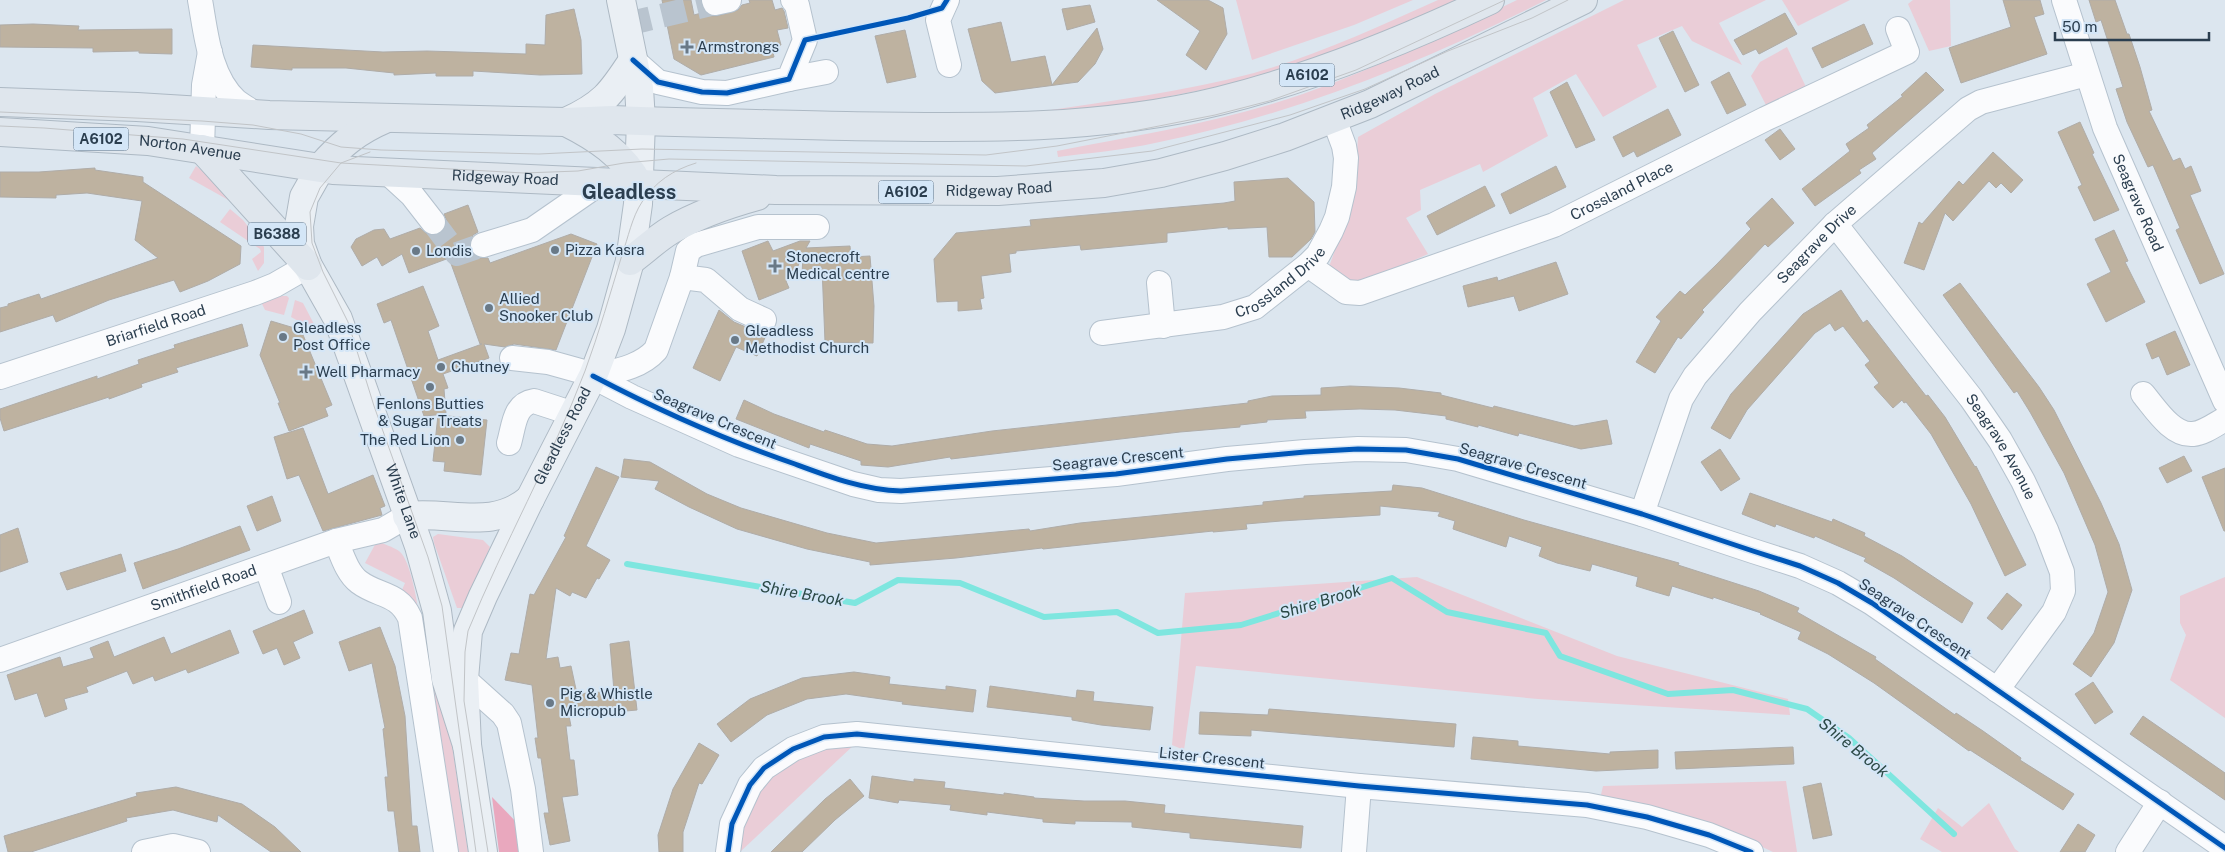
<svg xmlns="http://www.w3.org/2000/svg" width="2225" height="852" font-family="'Public Sans',sans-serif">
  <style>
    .green { fill: #eacdd7 }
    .forest { fill: #e9a8be }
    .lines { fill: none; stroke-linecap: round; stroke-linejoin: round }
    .stream { stroke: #7ee6df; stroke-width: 6 }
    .building { fill: #beb2a0; stroke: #afaca8 }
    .minor-tunnel { stroke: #b9c4cf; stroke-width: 24; stroke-dasharray: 24 12; stroke-linecap: butt }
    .minor-casing { stroke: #b5c2ce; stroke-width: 26 }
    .major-casing { stroke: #adb9c4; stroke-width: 30 }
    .highway-casing { stroke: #adb9c4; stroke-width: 30 }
    .minor { stroke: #fafbfd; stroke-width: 24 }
    .major { stroke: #eaeff4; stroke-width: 28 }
    .highway { stroke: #dfe6ed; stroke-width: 28 }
    .tram { stroke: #c1c4c7; stroke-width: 1 }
    .cycleway-casing { stroke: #d4e6f7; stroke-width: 8 }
    .cycleway { stroke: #0057b8; stroke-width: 5 }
    .poi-dot { fill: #697987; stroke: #d4e6f7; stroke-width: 2 }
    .labels { text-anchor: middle; stroke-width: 4; stroke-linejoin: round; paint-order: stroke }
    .shield { fill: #d4e6f7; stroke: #5e7081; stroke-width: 1 }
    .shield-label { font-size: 14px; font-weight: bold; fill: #2b3e4f }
    .poi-label { font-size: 15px; fill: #2b3e4f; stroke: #d4e6f7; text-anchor: start }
    .street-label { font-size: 15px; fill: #2b3e4f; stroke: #d4e6f7 }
    .water-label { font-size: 16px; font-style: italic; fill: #2b4946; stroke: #d4e6f7 }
    .district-label { font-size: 20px; font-weight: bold; fill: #2b3e4f; stroke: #d4e6f7 }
  </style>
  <rect width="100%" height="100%" fill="#dce6ef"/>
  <g class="green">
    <path d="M1236,0H1413L1354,25L1252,60Z"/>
    <path d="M1438,0H1463L1384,35L1257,79L1135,103L1051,113L1037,112C1110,101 1182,92 1254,73C1317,55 1378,27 1438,0Z"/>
    <path d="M1517,0H1546C1419,64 1295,114 1155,143C1123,150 1090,153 1058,157L1057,151C1129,137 1202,125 1272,104C1357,78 1437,38 1517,0Z"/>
    <path d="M1624,0H1766L1719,23L1742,65L1692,41L1682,26L1637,45L1657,87L1603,117L1576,74L1533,98L1548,136L1483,172L1480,164L1420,190L1421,210L1406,218L1428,254L1352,288L1325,278L1354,197L1358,137L1435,94Z"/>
    <path d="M1782,0H1850L1798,26Z"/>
    <path d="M1913,0H1950L1951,46L1929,51L1908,4Z"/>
    <path d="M1787,47L1806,87L1767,107L1751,76L1760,62Z"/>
    <path d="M196,166L223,188L232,202L189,178Z"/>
    <path d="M230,209L243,220L264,247V263L258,271L252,259L261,252L260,249L220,222Z"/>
    <path d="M282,296H287L289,298L284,315L265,310L261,302Z"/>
    <path d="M295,300L303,303L315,326L311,328L291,317Z"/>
    <path d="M438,534L483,540L490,547L463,608H457L434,543L433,537Z"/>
    <path d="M377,541C384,544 393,547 399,551C413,561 420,622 423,640L399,597L405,583L365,563Z"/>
    <path d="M1417,577L1617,656L1788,699L1790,715L1538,699L1196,666L1184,750L1172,745L1185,593Z"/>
    <path d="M2225,577V718L2170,680L2186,635L2180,623V596Z"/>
    <path d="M427,659H432L449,725L468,852H457Z"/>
    <path d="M856,743L740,852L738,840L758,789L778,768L806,750Z"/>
    <path d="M1786,781L1797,852H1773L1756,844L1600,799L1603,786Z"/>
    <path d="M1989,803L2015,849L2019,852H1942L1920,839L1938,808L1962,827Z"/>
  </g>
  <path class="forest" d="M492,797L521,827L524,852H499Z"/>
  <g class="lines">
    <path class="stream" d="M627,564L855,603L898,580L960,583L1044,617L1117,612L1158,633L1241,625L1392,578L1447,612L1546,633L1560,656L1668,694L1733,690L1807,709L1849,738L1954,834"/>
  </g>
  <g class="building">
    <path d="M662,0H691L694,15L705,12L711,16H717L738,10L742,5L750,3L749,0H772L775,10L782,8L784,11L788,28L777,30L781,45L772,47L774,57L701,75L674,59Z"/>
    <path d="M1157,0H1208L1223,8L1227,34L1206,70L1186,55L1200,31Z"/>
    <path d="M2003,0H2040L2044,14L2034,17L2047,54L1961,83L1949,48L2011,27Z"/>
    <path d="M2089,0H2115L2127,34H2129L2140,67L2152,110L2149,111L2173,161L2180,158L2185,169L2191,166L2201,191L2190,195L2224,274L2200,284L2176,230L2180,228L2153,165L2148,167L2127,122L2116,89L2123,87L2101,20L2096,22Z"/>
    <path d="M1090,5L1095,22L1067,30L1062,9Z"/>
    <path d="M574,9L581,40L582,74L540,75L473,71V76H436V73L394,75V73L346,68H292V70L251,67L253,45L383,52L427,51L526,54V44L545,45L546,15Z"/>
    <path d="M1785,13L1797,34L1759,54L1756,49L1743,55L1734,40Z"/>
    <path d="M1001,22L1011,62L1045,56L1052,85L1097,28L1103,49L1095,64L1078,82L995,93L982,81L968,29Z"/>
    <path d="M33,24L79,26L78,30L172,29V54L139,53V51L93,52V48L0,47V25Z"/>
    <path d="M1864,24L1873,44L1822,68L1812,48Z"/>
    <path d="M905,30L916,77L887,83L875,36Z"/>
    <path d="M1673,31L1699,85L1685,92L1659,38Z"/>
    <path d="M1729,72L1746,105L1727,114L1711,82Z"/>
    <path d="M1926,72L1944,90L1872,153L1876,159L1859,170L1861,173L1815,206L1802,189L1850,151L1846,144L1869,128L1867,125L1903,96L1901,95Z"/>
    <path d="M1567,82L1595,140L1576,148L1550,92Z"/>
    <path d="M1668,109L1681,135L1637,157L1634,151L1623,157L1613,137Z"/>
    <path d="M2080,122L2094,153L2092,154L2119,210L2094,221L2078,187L2082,185L2058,132Z"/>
    <path d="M1780,129L1795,149L1780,160L1765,140Z"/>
    <path d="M1993,152L2023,180L2011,193L2001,183L1996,188L1989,181L1953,221L1945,213L1924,270L1904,263L1919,222L1922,224L1959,181L1963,185Z"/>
    <path d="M1556,166L1566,187L1510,214L1501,194Z"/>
    <path d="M95,168V170L143,177V182L241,246L240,264L208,281L180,292L174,280L109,300L56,322L53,315L0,332V308L8,306V304L39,294L41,299L158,258L135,240L142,201L87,193L56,195V198L0,197V172H39Z"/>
    <path d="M1288,178L1314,202L1315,232L1311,239L1292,257H1269L1267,227L1228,229V227L1167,233V242L1081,250L1080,245L1016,251V253L1009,254L1011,272L981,276L984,298L980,299L982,309L958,311V301L937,302L934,259L956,233L1031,226L1030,220L1224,203L1235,201L1234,182Z"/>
    <path d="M1485,186L1495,206L1437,235L1427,216Z"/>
    <path d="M1772,198L1794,223L1768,247L1765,244L1702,310L1704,312L1681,339L1678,337L1655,373L1636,362L1661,321L1656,317L1680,291L1685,295L1716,265L1751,229L1746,223Z"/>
    <path d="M468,205L478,232L473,235L470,241V249L473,255L479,258H488L490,263L571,234L597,244L556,350L514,344L505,347L484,344L489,358L443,374L448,388L444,389L446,414L424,416L391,320L384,323L377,304L423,286L439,326L428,331L438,360L482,344H480L449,258L409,273L402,254L382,266L377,257L362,266L351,247L356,239L374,230L384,229L390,239L420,228L427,234L435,235L441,233L446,228L447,221L444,214Z"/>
    <path d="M2114,230L2128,261L2125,262L2145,302L2106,322L2087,284L2111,272L2095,239Z"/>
    <path d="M768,241L773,251L800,241H810L806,248L850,246L851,257L870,256L874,306L873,343L825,342L822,267L802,275L803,255L792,279L786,281L789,288L759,300L742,251Z"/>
    <path d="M1556,262L1568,294L1519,311L1514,296L1468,307L1463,286L1497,277L1498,281Z"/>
    <path d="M1960,283L2039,387L2054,410L2101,503L2119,544L2132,590L2114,643L2091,677L2073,664L2094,633L2108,592L2095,545L2064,473L2030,412L2017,391L2014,393L1943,295Z"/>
    <path d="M1841,290L1863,323L1867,320L1926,396L1928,395L1945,417L1975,467L1976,466L2026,565L2005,576L1971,504L1931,434L1906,402L1904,403L1902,400L1893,408L1874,387L1879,383L1865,365L1870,361L1843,326L1835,331L1830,323L1815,333L1747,410L1730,439L1711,428L1731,394L1803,314Z"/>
    <path d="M719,310L734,322L758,332L767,333L757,356L736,347L720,381L693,368Z"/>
    <path d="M271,321L301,330L332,405L325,408L328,416L289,431L278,403H280L260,355Z"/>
    <path d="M242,324L248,346L176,368L178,372L141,384L142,387L109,399V397L4,431L0,418V409L97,376V379L139,364L138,360L175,348L174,345Z"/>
    <path d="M2175,331L2190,365L2167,375L2159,356L2152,359L2146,344Z"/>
    <path d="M1350,386L1399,388L1441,393V395L1493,408L1494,406L1574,426L1607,420L1612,444L1581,449L1519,433L1518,436L1478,425V427L1446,419V416L1395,410L1360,409L1305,411L1306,418L1267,420V422L1240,425V427L1180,432L951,459L950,457L888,467L861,465V461L810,444L809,448L736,419L744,400L774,414L824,432L825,430L867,444L892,446L992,431L1248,403V401L1272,396L1321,395V388Z"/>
    <path d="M438,415L487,420L481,475L444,471L445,462L433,461Z"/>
    <path d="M303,428L328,494L373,475L385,506L380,508L382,515L323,531L299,475L287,479L274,437Z"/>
    <path d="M1720,449L1740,479L1721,491L1701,462Z"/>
    <path d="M2184,456L2192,471L2167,483L2159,468Z"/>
    <path d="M624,459L650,462L707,494L741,508L827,533L876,543L1029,529L1030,531L1080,523L1263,505V502L1304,498V496L1392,491L1393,485L1422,488L1524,520L1679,563L1678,565L1759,591L1799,608L1797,612L1876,657L1875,659L1955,715L1956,713L1983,731L2021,758L2020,760L2074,794L2063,810L1970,750L1969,751L1874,683L1828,654L1798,639L1801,632L1760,614L1761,613L1713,597V599L1672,586L1669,596L1652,591L1636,586L1638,577L1592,564L1590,571L1557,563L1539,556L1542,547L1509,536L1506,547L1453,529L1455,521L1438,516L1440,512L1380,506V515L1281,521L1246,524L1247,529L1213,532V531L1043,549L1042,548L956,558L870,565V562L807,549L737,529L689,507L655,489L659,481L621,477Z"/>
    <path d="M596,467L619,477L586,546L610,560L599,579L597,578L586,598L572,592L570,596L556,588L546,659L558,657L560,668L571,666L577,694L614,691L610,644L629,641L637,710L569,716L571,726H566L570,760H574L578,795L562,797L570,841L550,845L544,813H549L541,758H538L535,738H538L532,685L505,680L511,653L519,654L530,594L534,595L566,537L564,536Z"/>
    <path d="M2225,468V531H2224L2202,477Z"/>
    <path d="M1750,493L1832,522L1833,519L1865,533L1864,536L1902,556L1973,603L1962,623L1894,578L1864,561L1866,558L1815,536L1814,538L1776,524L1775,527L1742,514Z"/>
    <path d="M272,496L281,521L257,531L247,506Z"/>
    <path d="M240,526L250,550L143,589L134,563L178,549Z"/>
    <path d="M18,528L28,562L0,572V535Z"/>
    <path d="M121,554L126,571L67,590L60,573Z"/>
    <path d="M2007,593L2022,605L2002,630L1987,618Z"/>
    <path d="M304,610L313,633L293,642L300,658L284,665L277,648L263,654L253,631Z"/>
    <path d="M380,627L395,666L405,716L412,826H417L420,852H399L394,811H388L385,777H388L383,729L385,728L372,663L349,671L339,642Z"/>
    <path d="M230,630L239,653L188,673L186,669L155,681L153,676L133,684L127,671L86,687L88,692L64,699L67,709L45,717L37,693L15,700L7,675L60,657L63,667L94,658L90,648L108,641L114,657L164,637L171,654Z"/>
    <path d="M854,672L890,677L889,684L946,690V686L976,690L973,712L902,704L903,702L846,694L807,699L767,715L731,742L717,724L750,699L802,678Z"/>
    <path d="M2093,682L2113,712L2095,724L2075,694Z"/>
    <path d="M990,686L1076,698L1077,690L1094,692L1093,701L1153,707L1150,730L1101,725L1072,720V717L987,707Z"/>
    <path d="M1269,709L1456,724L1454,747L1251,730V736L1199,734L1200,712L1268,715Z"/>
    <path d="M2143,716L2225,773V800L2130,734Z"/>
    <path d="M1473,737L1518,741V746L1610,754V752L1658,750V768L1596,771L1471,759Z"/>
    <path d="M699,743L719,755L702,784L699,783L683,832V852H659L658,835L673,789Z"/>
    <path d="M1793,747L1794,764L1676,769L1675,752Z"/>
    <path d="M872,776L914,782V779L945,782L944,788L1004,795V793L1034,797V798L1084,801H1125L1165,805L1164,813L1303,826L1301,848L1190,838V833L1132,827V822L1075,821V824L1043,822V819L987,812V815L950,810L951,805L899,800L898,803L869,798Z"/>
    <path d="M850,779L864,796L835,820L802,852H771L825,799Z"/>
    <path d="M1821,783L1832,835L1813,839L1803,787Z"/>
    <path d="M176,787L242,804L275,827L301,852H271L218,815L217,822L173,810L126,818L127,821L31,852H8L4,836L137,796L136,793Z"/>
    <path d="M2078,824L2095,835L2085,852H2060Z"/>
  </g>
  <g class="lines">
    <g class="minor-tunnel">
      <path d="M627,24L715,3"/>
      <path d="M433,222L457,254L483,245"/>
    </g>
    <defs>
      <g id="minor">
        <path d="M200,0C206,33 209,76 236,101C242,106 249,109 255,114"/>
        <path d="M714,0L715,3L729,0"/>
        <path d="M947,0L938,20L949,65"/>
        <path id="s1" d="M2064,0L2105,128L2225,401"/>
        <path d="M633,60L658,82L702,92L727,93L789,79L805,40L797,5L793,0"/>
        <path d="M789,79L826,72"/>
        <path d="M202,149L204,85L210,52"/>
        <path d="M388,173L412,195L433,222"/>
        <path id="s2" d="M1835,224L1971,398L2000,440L2023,481L2046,530L2062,572L2063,591L2054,612L1997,690"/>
        <path d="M483,245L532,230L600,183"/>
        <path id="s3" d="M1308,265L1346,292L1360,293L1554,225L1765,119L1907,52L1898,29"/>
        <path d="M682,277L706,280L740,309L764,320"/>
        <path d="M1159,283L1163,326"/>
        <path id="s4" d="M1102,333L1223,317L1255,307L1308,265L1318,255L1331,231L1337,217L1344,187L1346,158L1344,146L1334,119"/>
        <path d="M512,358L548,362L584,372L632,397L739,445L853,484L879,490L901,491L1116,474L1227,459L1305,452L1358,449L1406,450L1458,459L1642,514L1753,551L1800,566L1838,583L1872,603L2225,848"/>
        <path d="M593,376C615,371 640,368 656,350L682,277L688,251L696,245L758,227H817"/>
        <path id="s5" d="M0,377L255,293L275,285L308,266"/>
        <path d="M2143,394C2155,408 2172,436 2193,434C2204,433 2216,424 2225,419"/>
        <path d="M509,443C514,426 514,404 534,401L574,414"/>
        <path id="s6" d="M1642,514L1681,399L1695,376L1750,312L1835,224L1968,109L1981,102L2087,74"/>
        <path d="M336,541C342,555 347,573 359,582C379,597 398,592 410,618L446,852"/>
        <path d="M266,566L279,602"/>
        <path id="s7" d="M0,660L336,541L383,530L407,516"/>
        <path d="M464,679L503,714L509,723L523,789L531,852"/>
        <path d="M144,852L173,846L198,852"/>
        <path d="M728,852L732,824L750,785L764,768L793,749L824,737L857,734L1359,786L1587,805L1647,817L1709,835L1751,852"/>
        <path d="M1354,852L1359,786"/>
        <path d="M2128,852L2160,802"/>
      </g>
      <g id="major">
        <path d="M566,122C603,105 611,94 633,60"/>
        <path id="s8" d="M321,167L304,197L299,226L300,244L308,266L338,319L419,546L437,611L446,679L467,745L483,852"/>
        <path d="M407,516C452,511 492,531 530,499"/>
        <path id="s9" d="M467,745L464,679L468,631L483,596L530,499L593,376L611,329L630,261L638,204L641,121L639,88L621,0"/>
      </g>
      <g id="highway">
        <path d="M0,102L137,107L269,115L566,122L612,120C690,123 768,124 846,126C971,128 1097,131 1219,101C1313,78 1403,41 1490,0"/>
        <path d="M566,122C596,137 624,155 639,185"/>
        <path id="s10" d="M0,132L148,141L333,170L776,190L998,191L1104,183L1161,173L1225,156L1285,137L1370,104L1583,0"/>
        <path d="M202,149L308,266"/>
        <path d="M321,167C340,145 357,131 385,119"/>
        <path d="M630,261C644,251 656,239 671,230C697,215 728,204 757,196"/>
      </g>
    </defs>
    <use href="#minor" class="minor-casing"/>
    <use href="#major" class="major-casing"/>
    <use href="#highway" class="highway-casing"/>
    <use href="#minor" class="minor"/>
    <use href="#major" class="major"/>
    <use href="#highway" class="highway"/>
    <g class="tram">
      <path d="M0,112L202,121L253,125L301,134L341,147L381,150L539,154L642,149L986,155L1057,146L1215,115L1269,101L1356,70L1505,0"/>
      <path d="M0,126L44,128L183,139L341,163L524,173L578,171L624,163L669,159L1026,166L1152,151L1290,115L1365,89L1448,51L1532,18L1568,0"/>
      <path d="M370,152L341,163L320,188L310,212L312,243L323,272L348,322L374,406L428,557L442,606L476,852"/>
      <path d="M488,852L464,701L465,652L468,631C504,543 551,460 585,371C599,333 610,294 622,255C628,238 632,217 642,202C655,182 673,170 696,163"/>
    </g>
    <defs>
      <g id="cycleway">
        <path d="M633,60L658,82L702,92L727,93L789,79L805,40L908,18L942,8L947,0"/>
        <path d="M593,376C658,410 725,440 795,464C830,477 864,490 901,491L1116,474L1227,459L1305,452L1358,449L1406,450L1458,459L1642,514L1753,551L1800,566L1838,583L1872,603L2225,848"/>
        <path d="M728,852L732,824L750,785L764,768L793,749L824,737L857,734L1359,786L1587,805L1647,817L1709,835L1751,852"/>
      </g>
    </defs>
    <use href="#cycleway" class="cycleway-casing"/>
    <use href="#cycleway" class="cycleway"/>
  </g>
  <g class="poi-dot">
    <path d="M684.5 39.5h5v5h5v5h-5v5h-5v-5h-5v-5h5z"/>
    <circle cx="555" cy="250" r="5"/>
    <circle cx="416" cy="251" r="5"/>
    <path d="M772.5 258.5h5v5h5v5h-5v5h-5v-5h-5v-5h5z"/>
    <circle cx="489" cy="308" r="5"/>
    <circle cx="283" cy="337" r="5"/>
    <circle cx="735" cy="340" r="5"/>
    <circle cx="441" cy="367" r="5"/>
    <path d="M303.5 364.5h5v5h5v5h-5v5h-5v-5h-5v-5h5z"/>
    <circle cx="430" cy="387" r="5"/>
    <circle cx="460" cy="440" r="5"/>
    <circle cx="550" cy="703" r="5"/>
  </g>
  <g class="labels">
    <g class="shield">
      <rect x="1279.5" y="63.5" width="55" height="23" rx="4"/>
      <rect x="73.5" y="127.5" width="55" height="23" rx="4"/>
      <rect x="878.5" y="180.5" width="55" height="23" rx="4"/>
      <rect x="248" y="222.5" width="58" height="23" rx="4"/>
    </g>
    <g class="shield-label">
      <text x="1307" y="80">A6102</text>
      <text x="101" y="144">A6102</text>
      <text x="906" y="197">A6102</text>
      <text x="277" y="239">B6388</text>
    </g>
    <g class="poi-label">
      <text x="697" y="52">Armstrongs</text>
      <text x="565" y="255">Pizza Kasra</text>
      <text x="426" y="256">Londis</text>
      <text x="786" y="262">Stonecroft<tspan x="786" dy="17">Medical centre</tspan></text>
      <text x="499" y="304">Allied<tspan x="499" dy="17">Snooker Club</tspan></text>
      <text x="293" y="333">Gleadless<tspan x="293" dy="17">Post Office</tspan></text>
      <text x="745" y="336">Gleadless<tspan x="745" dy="17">Methodist Church</tspan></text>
      <text x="451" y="372">Chutney</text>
      <text x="316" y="377">Well Pharmacy</text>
      <text x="430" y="409" text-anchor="middle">Fenlons Butties<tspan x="430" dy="17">&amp; Sugar Treats</tspan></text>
      <text x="450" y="445" text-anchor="end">The Red Lion</text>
      <text x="560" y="699">Pig &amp; Whistle<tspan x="560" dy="17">Micropub</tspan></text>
    </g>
    <g class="street-label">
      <text dy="5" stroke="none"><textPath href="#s10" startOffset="1408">Ridgeway Road</textPath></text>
      <text dy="5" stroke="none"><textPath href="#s10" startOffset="191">Norton Avenue</textPath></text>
      <text dy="5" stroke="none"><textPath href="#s10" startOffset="508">Ridgeway Road</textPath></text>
      <text dy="5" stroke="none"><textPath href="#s10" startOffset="1002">Ridgeway Road</textPath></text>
      <text dy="5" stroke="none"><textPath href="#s3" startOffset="342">Crossland Place</textPath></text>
      <text dy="5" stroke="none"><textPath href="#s1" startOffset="216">Seagrave Road</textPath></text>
      <text dy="5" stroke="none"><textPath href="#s6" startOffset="328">Seagrave Drive</textPath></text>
      <text dy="5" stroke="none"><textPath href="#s4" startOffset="190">Crossland Drive</textPath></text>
      <text dy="5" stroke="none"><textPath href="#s5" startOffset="164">Briarfield Road</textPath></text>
      <text transform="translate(715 419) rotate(23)" y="5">Seagrave Crescent</text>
      <text dy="5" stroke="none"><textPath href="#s9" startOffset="331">Gleadless Road</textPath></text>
      <text dy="5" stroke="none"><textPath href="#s2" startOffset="278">Seagrave Avenue</textPath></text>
      <text transform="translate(1118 459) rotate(-6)" y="5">Seagrave Crescent</text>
      <text transform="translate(1523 466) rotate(16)" y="5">Seagrave Crescent</text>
      <text dy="5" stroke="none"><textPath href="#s8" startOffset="360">White Lane</textPath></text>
      <text dy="5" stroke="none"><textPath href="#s7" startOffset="216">Smithfield Road</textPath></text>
      <text transform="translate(1915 619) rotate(34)" y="5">Seagrave Crescent</text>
      <text transform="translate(1212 758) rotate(6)" y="5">Lister Crescent</text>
    </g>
    <g class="water-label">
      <text transform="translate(802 593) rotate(10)" y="6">Shire Brook</text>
      <text transform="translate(1320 601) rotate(-17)" y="6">Shire Brook</text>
      <text transform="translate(1854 747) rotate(39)" y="6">Shire Brook</text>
    </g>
    <g class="district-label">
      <text x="629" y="199">Gleadless</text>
    </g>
  </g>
  <path d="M2055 32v8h154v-8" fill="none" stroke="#2b3e4f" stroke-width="2.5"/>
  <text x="2062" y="32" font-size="15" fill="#2b3e4f" stroke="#d4e6f7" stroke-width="4" paint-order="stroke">50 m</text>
</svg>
